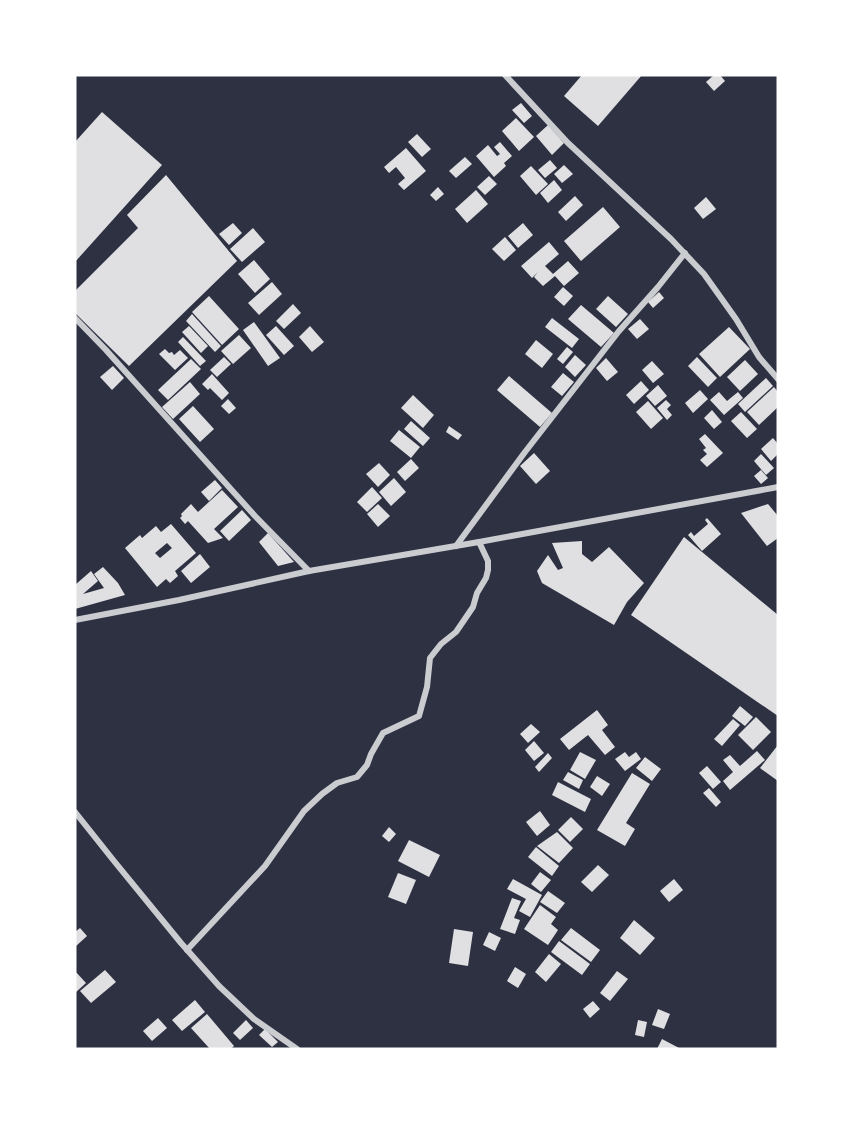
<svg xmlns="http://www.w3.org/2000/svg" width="853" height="1124" font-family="'Asap Condensed',sans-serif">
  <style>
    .building { fill: #e0e0e3; fill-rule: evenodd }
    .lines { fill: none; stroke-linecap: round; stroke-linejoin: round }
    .minor { stroke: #caccd0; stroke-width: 6 }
  </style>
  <rect width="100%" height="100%" fill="#2d3142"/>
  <g class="building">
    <path d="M582,75H642L598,126L564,96Z"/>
    <path d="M714,75H720L725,81L714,91L706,82Z"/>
    <path d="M521,103L532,116L524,123L512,110Z"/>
    <path d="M102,112L162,165L75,262V142Z"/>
    <path d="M516,118L534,137L519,151L502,131Z"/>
    <path d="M548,125L564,143L552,155L536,136Z"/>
    <path d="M417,134L431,149L422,157L408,142Z"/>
    <path d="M500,142L512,156L504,163L506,166L494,177L476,156L488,145L497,156L500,154L494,147Z"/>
    <path d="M406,148L426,171L404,190L398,184L405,178L396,167L389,173L384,167Z"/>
    <path d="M465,157L472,164L456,178L449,171Z"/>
    <path d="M550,160L557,168L545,178L538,170Z"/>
    <path d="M564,165L573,174L562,183L554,174Z"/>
    <path d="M531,166L548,184L536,195L520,176Z"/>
    <path d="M166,175L237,261L129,366L75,313V291L138,228L127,215Z"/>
    <path d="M489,176L497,184L485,195L477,187Z"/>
    <path d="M554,180L562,190L548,203L540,193Z"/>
    <path d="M438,187L444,194L436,201L430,195Z"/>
    <path d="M476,190L488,204L467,223L455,209Z"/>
    <path d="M575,196L583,205L566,221L558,212Z"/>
    <path d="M706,197L716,209L703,219L694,208Z"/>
    <path d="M603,207L620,227L581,261L564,241Z"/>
    <path d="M233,223L242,233L229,245L219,234Z"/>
    <path d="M523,223L533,235L518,248L508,236Z"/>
    <path d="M253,228L265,242L242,262L230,249Z"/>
    <path d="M505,237L516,250L504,261L492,249Z"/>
    <path d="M549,242L559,254L545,266L553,274L568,261L579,273L564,286L555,276L543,286L534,277L538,272L532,278L521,266Z"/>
    <path d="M254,260L270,279L255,293L238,274Z"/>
    <path d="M272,282L282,294L259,315L248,303Z"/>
    <path d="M563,287L573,296L564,306L554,297Z"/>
    <path d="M659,292L664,298L653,308L648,302Z"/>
    <path d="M209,296L239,329L222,345L192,312Z"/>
    <path d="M608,296L628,314L616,327L596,309Z"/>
    <path d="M293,304L301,313L284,329L276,321Z"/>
    <path d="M581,305L614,333L601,347L568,319Z"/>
    <path d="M192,314L221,346L215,352L186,321Z"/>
    <path d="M552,318L579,339L572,348L545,327Z"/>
    <path d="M640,319L649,329L637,339L628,329Z"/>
    <path d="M254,322L280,358L268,366L243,330Z"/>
    <path d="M189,326L208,346L201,353L182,332Z"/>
    <path d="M276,326L294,346L284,355L266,335Z"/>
    <path d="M310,326L324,342L312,352L299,337Z"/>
    <path d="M729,327L750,349L720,377L699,354Z"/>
    <path d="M239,335L251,348L233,364L221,351Z"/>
    <path d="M183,337L206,361L200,366L178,342Z"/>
    <path d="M536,340L553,354L542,368L525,354Z"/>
    <path d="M567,347L573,352L563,364L557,359Z"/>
    <path d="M165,349L169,353L172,352L174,355L180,350L188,358L175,370L159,354Z"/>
    <path d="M575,355L586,365L575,377L565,367Z"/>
    <path d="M224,357L231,364L217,377L210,370Z"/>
    <path d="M697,357L717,378L708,387L688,366Z"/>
    <path d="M606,358L618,372L607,381L596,368Z"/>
    <path d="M191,359L201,369L168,400L158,390Z"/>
    <path d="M745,360L758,374L740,391L727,377Z"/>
    <path d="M652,361L664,374L653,383L642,370Z"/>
    <path d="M113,366L124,378L112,390L100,377Z"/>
    <path d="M563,373L574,382L562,396L551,387Z"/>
    <path d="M212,374L229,393L222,400L210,388L208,390L202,384Z"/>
    <path d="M509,376L552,413L540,427L497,390Z"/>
    <path d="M766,378L773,386L745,412L738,404Z"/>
    <path d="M641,381L649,390L634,404L626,395Z"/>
    <path d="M190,382L200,394L173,419L162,407Z"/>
    <path d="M658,385L667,396L655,406L646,396Z"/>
    <path d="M774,387L778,392V407L759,425L747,412Z"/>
    <path d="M700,390L708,399L693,413L685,403Z"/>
    <path d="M719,392L727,401L738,392L743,398L724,415L710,400Z"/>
    <path d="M413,395L434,415L423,428L401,408Z"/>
    <path d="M228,399L236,408L229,414L221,406Z"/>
    <path d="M666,400L671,405L667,409L672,415L667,420L657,408Z"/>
    <path d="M648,401L663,418L651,429L636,412Z"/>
    <path d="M193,406L214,429L200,442L179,419Z"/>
    <path d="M712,410L722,422L714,429L704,418Z"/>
    <path d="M741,412L757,429L747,438L731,421Z"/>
    <path d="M411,421L430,438L423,446L404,429Z"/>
    <path d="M449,426L462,435L458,440L446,432Z"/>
    <path d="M399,430L420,447L411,458L390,441Z"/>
    <path d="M705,434L723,453L707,467L700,460L707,454L703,450L706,448L699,439Z"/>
    <path d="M773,438L778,444V454L771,461L761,449Z"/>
    <path d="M534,453L550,471L536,484L520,466Z"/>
    <path d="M761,454L774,468L766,475L754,461Z"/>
    <path d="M411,459L419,468L405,481L397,472Z"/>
    <path d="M379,463L390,475L378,487L366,474Z"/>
    <path d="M761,470L768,478L761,484L754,476Z"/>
    <path d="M394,478L406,492L391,506L379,492Z"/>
    <path d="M215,480L222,488L209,501L201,492Z"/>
    <path d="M372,487L382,498L367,512L357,502Z"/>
    <path d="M222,490L238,507L214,529L223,538L208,543L188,521L185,524L180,518L182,516L181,514L191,504L198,512Z"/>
    <path d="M378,504L390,516L378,527L367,514Z"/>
    <path d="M768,504L778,516V538L767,546L741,513Z"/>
    <path d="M242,510L251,520L229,541L220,531Z"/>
    <path d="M707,518L721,534L702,551L688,535L691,532L694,536L708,524L705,520Z"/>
    <path d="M171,524L196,553L175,571L178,576L170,583L166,579L157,587L125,548L140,535L142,538L156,526L161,532ZM167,543L172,548L160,558L155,553Z"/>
    <path d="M268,533L294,562L278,566L259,542Z"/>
    <path d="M684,537L778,615V716L631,615Z"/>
    <path d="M582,541V554L592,562L609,547L644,583L627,602L614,625L542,583L537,571L548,555L558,570L563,568L552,543Z"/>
    <path d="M200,554L210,567L191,583L181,571Z"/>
    <path d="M103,567L118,583L125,595L75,609V585L91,571L98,581L83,594L104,588L94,574Z"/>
    <path d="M740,706L753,717L745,726L732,716Z"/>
    <path d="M597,710L608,725L602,730L615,747L605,755L588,735L569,750L560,739Z"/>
    <path d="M756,717L771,732L753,750L738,735Z"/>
    <path d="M733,719L740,725L722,746L714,739Z"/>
    <path d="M531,724L540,732L528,743L520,734Z"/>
    <path d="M534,741L544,753L534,761L525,750Z"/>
    <path d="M778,745V781L760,768Z"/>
    <path d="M757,751L765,760L730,790L723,781L733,772L723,760L730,755L740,766Z"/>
    <path d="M580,752L596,760L585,779L570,770Z"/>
    <path d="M625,752L629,757L636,752L641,759L625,771L615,759Z"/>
    <path d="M548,753L552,758L539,772L535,767Z"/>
    <path d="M645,757L661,769L652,781L636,768Z"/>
    <path d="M707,766L721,782L713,789L699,773Z"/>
    <path d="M568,772L583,780L579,789L563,780Z"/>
    <path d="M632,773L650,784L626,823L635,829L625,846L597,830Z"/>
    <path d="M597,776L610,784L602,796L590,787Z"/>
    <path d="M558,782L591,799L585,812L552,795Z"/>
    <path d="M709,788L721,802L716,807L703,793Z"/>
    <path d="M540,811L550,825L537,836L526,822Z"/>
    <path d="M571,817L583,829L570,842L558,830Z"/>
    <path d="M389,827L396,834L389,842L382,836Z"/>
    <path d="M557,832L573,848L559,863L537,846Z"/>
    <path d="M409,840L440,855L429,877L398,861Z"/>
    <path d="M536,847L559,866L552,876L528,857Z"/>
    <path d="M598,865L609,875L592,892L581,882Z"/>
    <path d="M540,872L551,880L541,892L531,884Z"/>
    <path d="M398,873L416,880L406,904L388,897Z"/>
    <path d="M513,879L542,895L530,917L519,911L526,899L507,889Z"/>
    <path d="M674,879L683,890L669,902L660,891Z"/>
    <path d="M548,891L565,903L557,913L540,902Z"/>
    <path d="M512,898L521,901L514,918L520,920L515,934L500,929Z"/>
    <path d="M540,905L556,917L551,924L558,930L548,945L524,929Z"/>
    <path d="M634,920L655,938L640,955L620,938Z"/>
    <path d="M80,928L87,936L75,947V932Z"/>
    <path d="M571,928L600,950L591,962L561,940Z"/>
    <path d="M454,929L473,932L468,966L449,963Z"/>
    <path d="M489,932L501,938L495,951L483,945Z"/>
    <path d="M559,941L590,964L582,975L551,952Z"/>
    <path d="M549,954L561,964L546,982L535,972Z"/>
    <path d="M515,967L526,974L518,988L507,981Z"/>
    <path d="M105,970L116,982L91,1003L80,991Z"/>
    <path d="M75,971L86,983L75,993Z"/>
    <path d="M617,971L628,979L610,1001L600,993Z"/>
    <path d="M195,1000L205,1012L182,1031L172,1020Z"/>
    <path d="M593,1001L600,1009L590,1018L583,1009Z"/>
    <path d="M658,1009L670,1014L664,1029L652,1025Z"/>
    <path d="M207,1014L234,1046L231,1049H210L191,1028Z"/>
    <path d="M158,1018L167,1028L152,1041L143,1031Z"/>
    <path d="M246,1020L253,1028L240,1040L233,1033Z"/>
    <path d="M638,1020L647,1022L644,1037L635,1035Z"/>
    <path d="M265,1029L278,1042L272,1047L259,1035Z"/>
    <path d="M662,1039L681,1049H657Z"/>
  </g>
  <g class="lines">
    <g class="minor">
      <path d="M505,75L568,143L671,239L704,274L736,319L759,357L778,379"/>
      <path d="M75,318L106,350L255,516L309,571"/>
      <path d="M456,546L525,452L619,331L658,287L685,253"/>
      <path d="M75,620L179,600L309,571L479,542L778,487"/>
      <path d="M75,812L114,861L181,943L219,986L254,1019L297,1049"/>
      <path d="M187,950L265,866L304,811L322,794L337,783L357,777L367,765L371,754L383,733L419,716L427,687L430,658L441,644L456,632L473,607L477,593L486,578L488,570V561L479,542"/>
    </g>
  </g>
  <rect width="853" height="1124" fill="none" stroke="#ffffff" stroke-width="153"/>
</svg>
